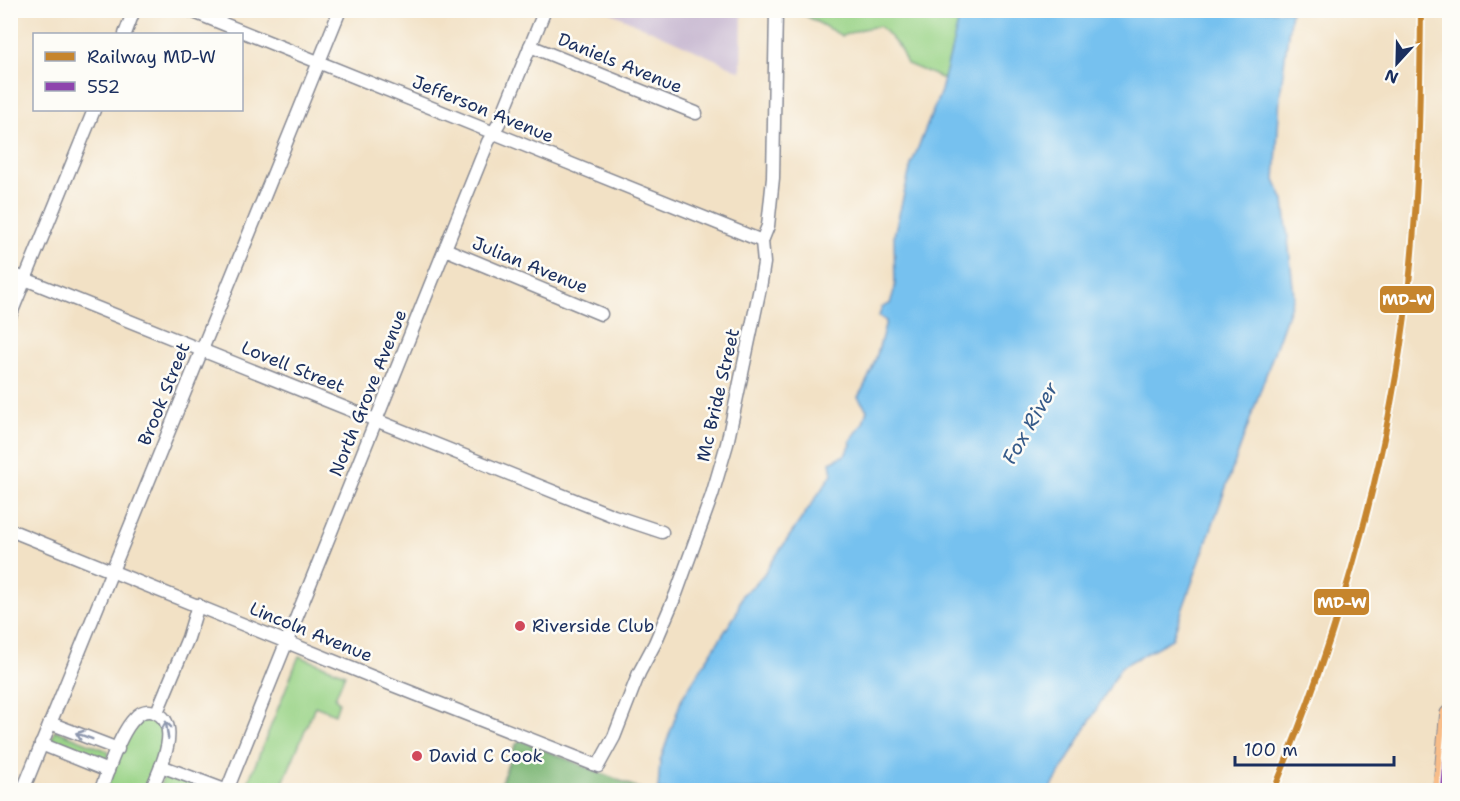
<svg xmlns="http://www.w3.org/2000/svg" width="1460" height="801" font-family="'Shantell Sans',sans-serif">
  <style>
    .industrial { fill: #ccbed4 }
    .green { fill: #99d386; stroke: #5a8172; stroke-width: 1.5 }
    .forest { fill: #7ab573; stroke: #4a7268; stroke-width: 1.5 }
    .water { fill: #76c1ef; stroke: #4878a6; stroke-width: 1.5 }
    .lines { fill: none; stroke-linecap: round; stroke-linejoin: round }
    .minor-casing { stroke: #868892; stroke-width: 15 }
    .primary-casing { stroke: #868892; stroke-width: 22 }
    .minor { stroke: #fff; stroke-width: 12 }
    .primary { stroke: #f8bd89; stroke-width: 20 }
    .bus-1-casing { stroke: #fdfcf7; stroke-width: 9 }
    .bus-1 { stroke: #8e44ad; stroke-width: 4.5 }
    .rail-1-casing { stroke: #fdfcf7; stroke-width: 10 }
    .rail-1 { stroke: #c6852d; stroke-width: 6 }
    .oneway { stroke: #8d97ae }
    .poi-dot { fill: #d1495b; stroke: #fdfcf7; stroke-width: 2 }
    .labels { text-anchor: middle; stroke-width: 5; stroke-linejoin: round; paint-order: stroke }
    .street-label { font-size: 18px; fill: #1b2f5e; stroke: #fdfcf7 }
    .poi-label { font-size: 18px; fill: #1b2f5e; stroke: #fdfcf7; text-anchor: start }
    .water-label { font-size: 20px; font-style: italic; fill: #365b8a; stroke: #fdfcf7 }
    .line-badge { stroke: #fdfcf7; stroke-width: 2 }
    .badge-label { font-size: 16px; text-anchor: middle; font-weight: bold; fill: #fff }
  </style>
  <rect width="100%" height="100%" fill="#fdfcf7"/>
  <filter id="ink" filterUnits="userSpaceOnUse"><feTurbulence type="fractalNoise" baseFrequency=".0167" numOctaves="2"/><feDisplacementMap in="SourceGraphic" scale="12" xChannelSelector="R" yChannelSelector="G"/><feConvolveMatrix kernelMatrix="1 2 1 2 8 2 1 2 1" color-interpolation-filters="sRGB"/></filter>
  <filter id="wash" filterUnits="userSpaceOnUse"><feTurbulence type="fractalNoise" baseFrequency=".008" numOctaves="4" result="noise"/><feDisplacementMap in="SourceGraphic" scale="24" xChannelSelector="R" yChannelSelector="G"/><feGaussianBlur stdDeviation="1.35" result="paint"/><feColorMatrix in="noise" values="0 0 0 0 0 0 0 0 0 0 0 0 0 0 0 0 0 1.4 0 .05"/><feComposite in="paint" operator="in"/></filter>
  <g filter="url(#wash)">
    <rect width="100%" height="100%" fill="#f2e1c5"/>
    <path class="industrial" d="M607,11H742L741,72L719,61Z"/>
    <g class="green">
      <path d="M797,11H961L944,79L907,64L899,47L880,26L862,29L842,36Z"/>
      <path d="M299,656L345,674L335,698L339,702L335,714L315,706L280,790H245Z"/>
      <path d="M148,718C180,725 153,772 145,790H106C113,771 127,724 148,718Z"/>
      <path d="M55,730L108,751L109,756L106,762L102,763L51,742Z"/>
      <path d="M167,774L207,790H169L161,788L160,785L164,775Z"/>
    </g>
    <path class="forest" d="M520,740L643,790H498L515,746Z"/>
    <path class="water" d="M961,11H1291L1280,96L1275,180L1284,201L1294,296L1172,639L1121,667L1050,790H658L660,761L682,698L736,614L742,595L754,585L763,575L832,474L830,462L845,455L851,445L850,441L863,423L867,410L858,397C873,373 879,349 886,321L879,316L882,307L890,304L895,287L894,235L911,165L941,91Z"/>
  </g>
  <g filter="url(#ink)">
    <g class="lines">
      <defs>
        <g id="minor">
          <path d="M189,10L762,241"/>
          <path d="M125,34L134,10"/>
          <path d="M530,46L696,113"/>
          <path d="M445,249L601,314"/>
          <path d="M10,273L614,516L662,532"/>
          <path d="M10,316L94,110"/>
          <path d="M10,530L395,686L598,766L614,737L639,673L655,643L676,594L712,495L727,444L760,288L764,263L762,241L768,226L773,178L776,10"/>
          <path d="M157,712L188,638L198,605"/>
          <path d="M50,723L118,749"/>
          <path d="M41,744L108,771"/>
          <path d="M161,766L225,790"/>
          <path d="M23,790L340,10"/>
          <path d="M101,790C107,772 121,732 134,719C139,713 146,709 154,712C184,722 159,772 151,790"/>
          <path d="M227,790L488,142L499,123L545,10"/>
        </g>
        <path id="primary" d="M1443,790L1450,715"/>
      </defs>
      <use href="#minor" class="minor-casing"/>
      <use href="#primary" class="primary-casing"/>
      <use href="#minor" class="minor"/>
      <use href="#primary" class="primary"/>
      <defs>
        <path id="bus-1" d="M1443,790L1450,720"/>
      </defs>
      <use href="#bus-1" class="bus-1-casing"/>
      <use href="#bus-1" class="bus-1"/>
      <defs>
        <path id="rail-1" d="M1274,790C1340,630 1388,464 1408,292C1419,198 1420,104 1421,10"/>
      </defs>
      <use href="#rail-1" class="rail-1-casing"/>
      <use href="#rail-1" class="rail-1"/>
    </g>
    <defs><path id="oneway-shaft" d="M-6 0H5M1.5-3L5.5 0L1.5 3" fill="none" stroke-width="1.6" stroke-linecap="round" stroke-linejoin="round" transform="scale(1.5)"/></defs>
    <g class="oneway">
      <use href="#oneway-shaft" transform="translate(167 730) rotate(-98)"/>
      <use href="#oneway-shaft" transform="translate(84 736) rotate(-159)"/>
    </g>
  </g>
  <g class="poi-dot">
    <circle cx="520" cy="626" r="6"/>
    <circle cx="417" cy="756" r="6"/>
  </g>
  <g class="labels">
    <g class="street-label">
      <text transform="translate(620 63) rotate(22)" y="6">Daniels Avenue</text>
      <text transform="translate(483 109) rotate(22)" y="6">Jefferson Avenue</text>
      <text transform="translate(530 265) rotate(22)" y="6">Julian Avenue</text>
      <text transform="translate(293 367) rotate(22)" y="6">Lovell Street</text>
      <text transform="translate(368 393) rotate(-68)" y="6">North Grove Avenue</text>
      <text transform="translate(164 394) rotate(-68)" y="6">Brook Street</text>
      <text transform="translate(718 395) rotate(-77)" y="6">Mc Bride Street</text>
      <text transform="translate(311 632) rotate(22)" y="6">Lincoln Avenue</text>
    </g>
    <g class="poi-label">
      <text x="532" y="632">Riverside Club</text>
      <text x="429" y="762">David C Cook</text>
    </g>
    <g class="water-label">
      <text transform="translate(1030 423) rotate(-60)" y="7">Fox River</text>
    </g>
  </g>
  <g class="line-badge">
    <rect x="1379" y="285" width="56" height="29" rx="6" fill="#c6852d"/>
    <rect x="1313" y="588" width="57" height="28" rx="6" fill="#c6852d"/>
  </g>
  <g class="badge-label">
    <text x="1407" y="305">MD-W</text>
    <text x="1342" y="608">MD-W</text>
  </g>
  <rect width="1460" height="801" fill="none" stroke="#fdfcf7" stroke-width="36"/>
  <rect x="33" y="33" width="210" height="78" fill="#fdfcf7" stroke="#a3aaba" stroke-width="1.5"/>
  <rect x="45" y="52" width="30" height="9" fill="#c6852d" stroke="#a3aaba" stroke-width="1.5"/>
  <text x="87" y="63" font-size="18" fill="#1b2f5e">Railway MD-W</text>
  <rect x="45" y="82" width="30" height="9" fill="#8e44ad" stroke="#a3aaba" stroke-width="1.5"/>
  <text x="87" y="93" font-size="18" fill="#1b2f5e">552</text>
  <g transform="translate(1397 63) rotate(202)" stroke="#fdfcf7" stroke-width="4.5" paint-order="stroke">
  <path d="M0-4.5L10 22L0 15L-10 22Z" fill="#1b2f5e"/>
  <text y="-9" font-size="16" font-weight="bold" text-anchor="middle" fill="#1b2f5e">N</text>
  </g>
  <path d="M1235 756v9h159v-9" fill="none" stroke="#1b2f5e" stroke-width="3"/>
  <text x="1244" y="756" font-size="18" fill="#1b2f5e" stroke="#fdfcf7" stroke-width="4.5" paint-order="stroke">100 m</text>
</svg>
